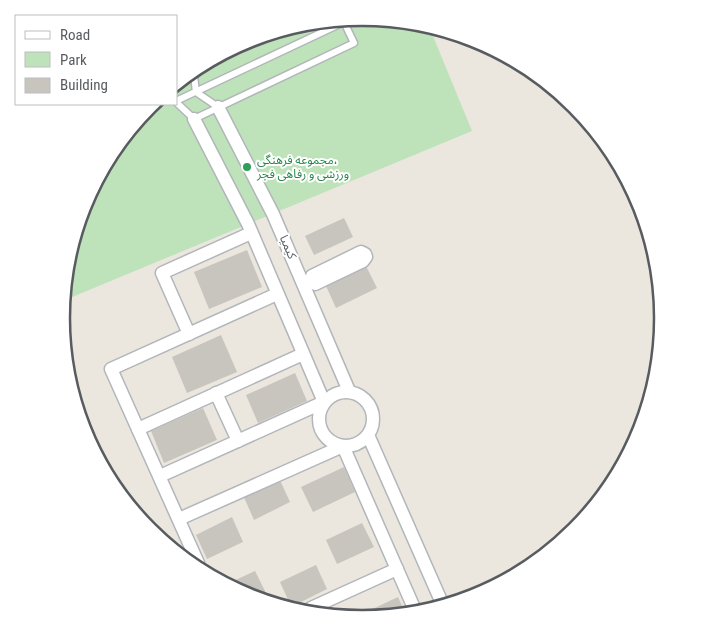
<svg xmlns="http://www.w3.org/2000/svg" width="724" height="636" font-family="'Roboto Condensed','Noto Sans Arabic',sans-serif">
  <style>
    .green { fill: #bee3ba }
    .building { fill: #c8c4be }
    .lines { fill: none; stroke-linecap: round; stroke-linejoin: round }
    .service-casing { stroke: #b2b6ba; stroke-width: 9 }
    .minor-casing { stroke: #b2b6ba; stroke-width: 15 }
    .service { stroke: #fff; stroke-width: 6 }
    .minor { stroke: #fff; stroke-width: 12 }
    .leisure-dot { fill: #2e9e5b; stroke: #fff; stroke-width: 2 }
    .labels { text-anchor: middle; stroke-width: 4; stroke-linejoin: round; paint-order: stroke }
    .leisure-label { font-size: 12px; fill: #27864d; stroke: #fff; text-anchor: start }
    .street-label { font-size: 12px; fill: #585c60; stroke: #fff }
    .rim { fill: none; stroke: #585c60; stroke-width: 2.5 }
  </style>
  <rect width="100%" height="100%" fill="#ebe7df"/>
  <path class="green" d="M362,18L431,31L472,131L65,300L84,203L150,105L152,104H176V88L247,40Z"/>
  <g class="building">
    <path d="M344,218L353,237L314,255L305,236Z"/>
    <path d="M247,250L262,287L209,309L194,272Z"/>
    <path d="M366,266L377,288L336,308L326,286Z"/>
    <path d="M221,335L237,372L187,393L172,357Z"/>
    <path d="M295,373L307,401L258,423L246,395Z"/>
    <path d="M203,408L217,440L164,463L151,431Z"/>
    <path d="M344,467L355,492L313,512L301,487Z"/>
    <path d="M279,478L290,502L254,520L243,495Z"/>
    <path d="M232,517L243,542L207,559L196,535Z"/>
    <path d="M362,523L374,547L337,564L326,540Z"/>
    <path d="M316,565L327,589L295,605L290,604L280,582Z"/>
    <path d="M255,571L267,595L260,598L247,596L229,583Z"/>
    <path d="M398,597L404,610L366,618L364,613Z"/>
  </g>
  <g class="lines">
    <defs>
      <g id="service">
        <path d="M194,76L196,92L218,107"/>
        <path d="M176,101L344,22L354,43L194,119L176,102"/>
      </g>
      <g id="minor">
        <path d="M218,107L273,214L349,391"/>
        <path d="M304,285L311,282L315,284L363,261L366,257L365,254L361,252L312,276L311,282"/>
        <path d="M189,334L162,273L251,233"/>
        <circle cx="346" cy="419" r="27"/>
        <path d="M216,393L238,441"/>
        <path d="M138,429L303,354"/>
        <path d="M368,435L442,603"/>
        <path d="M160,476L324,402L248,224L194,119"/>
        <path d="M179,519L343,446L414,608"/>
        <path d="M198,563L111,369L277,294"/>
        <path d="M311,608L397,569"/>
      </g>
    </defs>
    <use href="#service" class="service-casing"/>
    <use href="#minor" class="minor-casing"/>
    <use href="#service" class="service"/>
    <use href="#minor" class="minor"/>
  </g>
  <circle class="leisure-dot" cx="247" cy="167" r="5"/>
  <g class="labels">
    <g class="leisure-label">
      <text x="257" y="164">مجموعه فرهنگی،<tspan x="257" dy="14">ورزشی و رفاهی فجر</tspan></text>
    </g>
    <g class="street-label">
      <text transform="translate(288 247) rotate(67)" y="4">کیمیا</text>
    </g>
  </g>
  <path d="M0 0H724V636H0ZM70 318a292 292 0 1 1 584 0a292 292 0 1 1-584 0Z" fill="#fff" fill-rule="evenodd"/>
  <path class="rim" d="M70 318a292 292 0 1 1 584 0a292 292 0 1 1-584 0Z"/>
  <rect x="15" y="15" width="162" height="90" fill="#ffffff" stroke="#bcbebf"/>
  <rect x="25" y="31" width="25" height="8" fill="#ffffff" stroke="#bcbebf"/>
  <text x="60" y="40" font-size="15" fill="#585c60">Road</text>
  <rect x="25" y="52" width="25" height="15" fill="#bee3ba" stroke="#bcbebf"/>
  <text x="60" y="65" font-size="15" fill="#585c60">Park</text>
  <rect x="25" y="78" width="25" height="15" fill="#c8c4be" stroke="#bcbebf"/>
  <text x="60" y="90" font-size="15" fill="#585c60">Building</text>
</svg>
